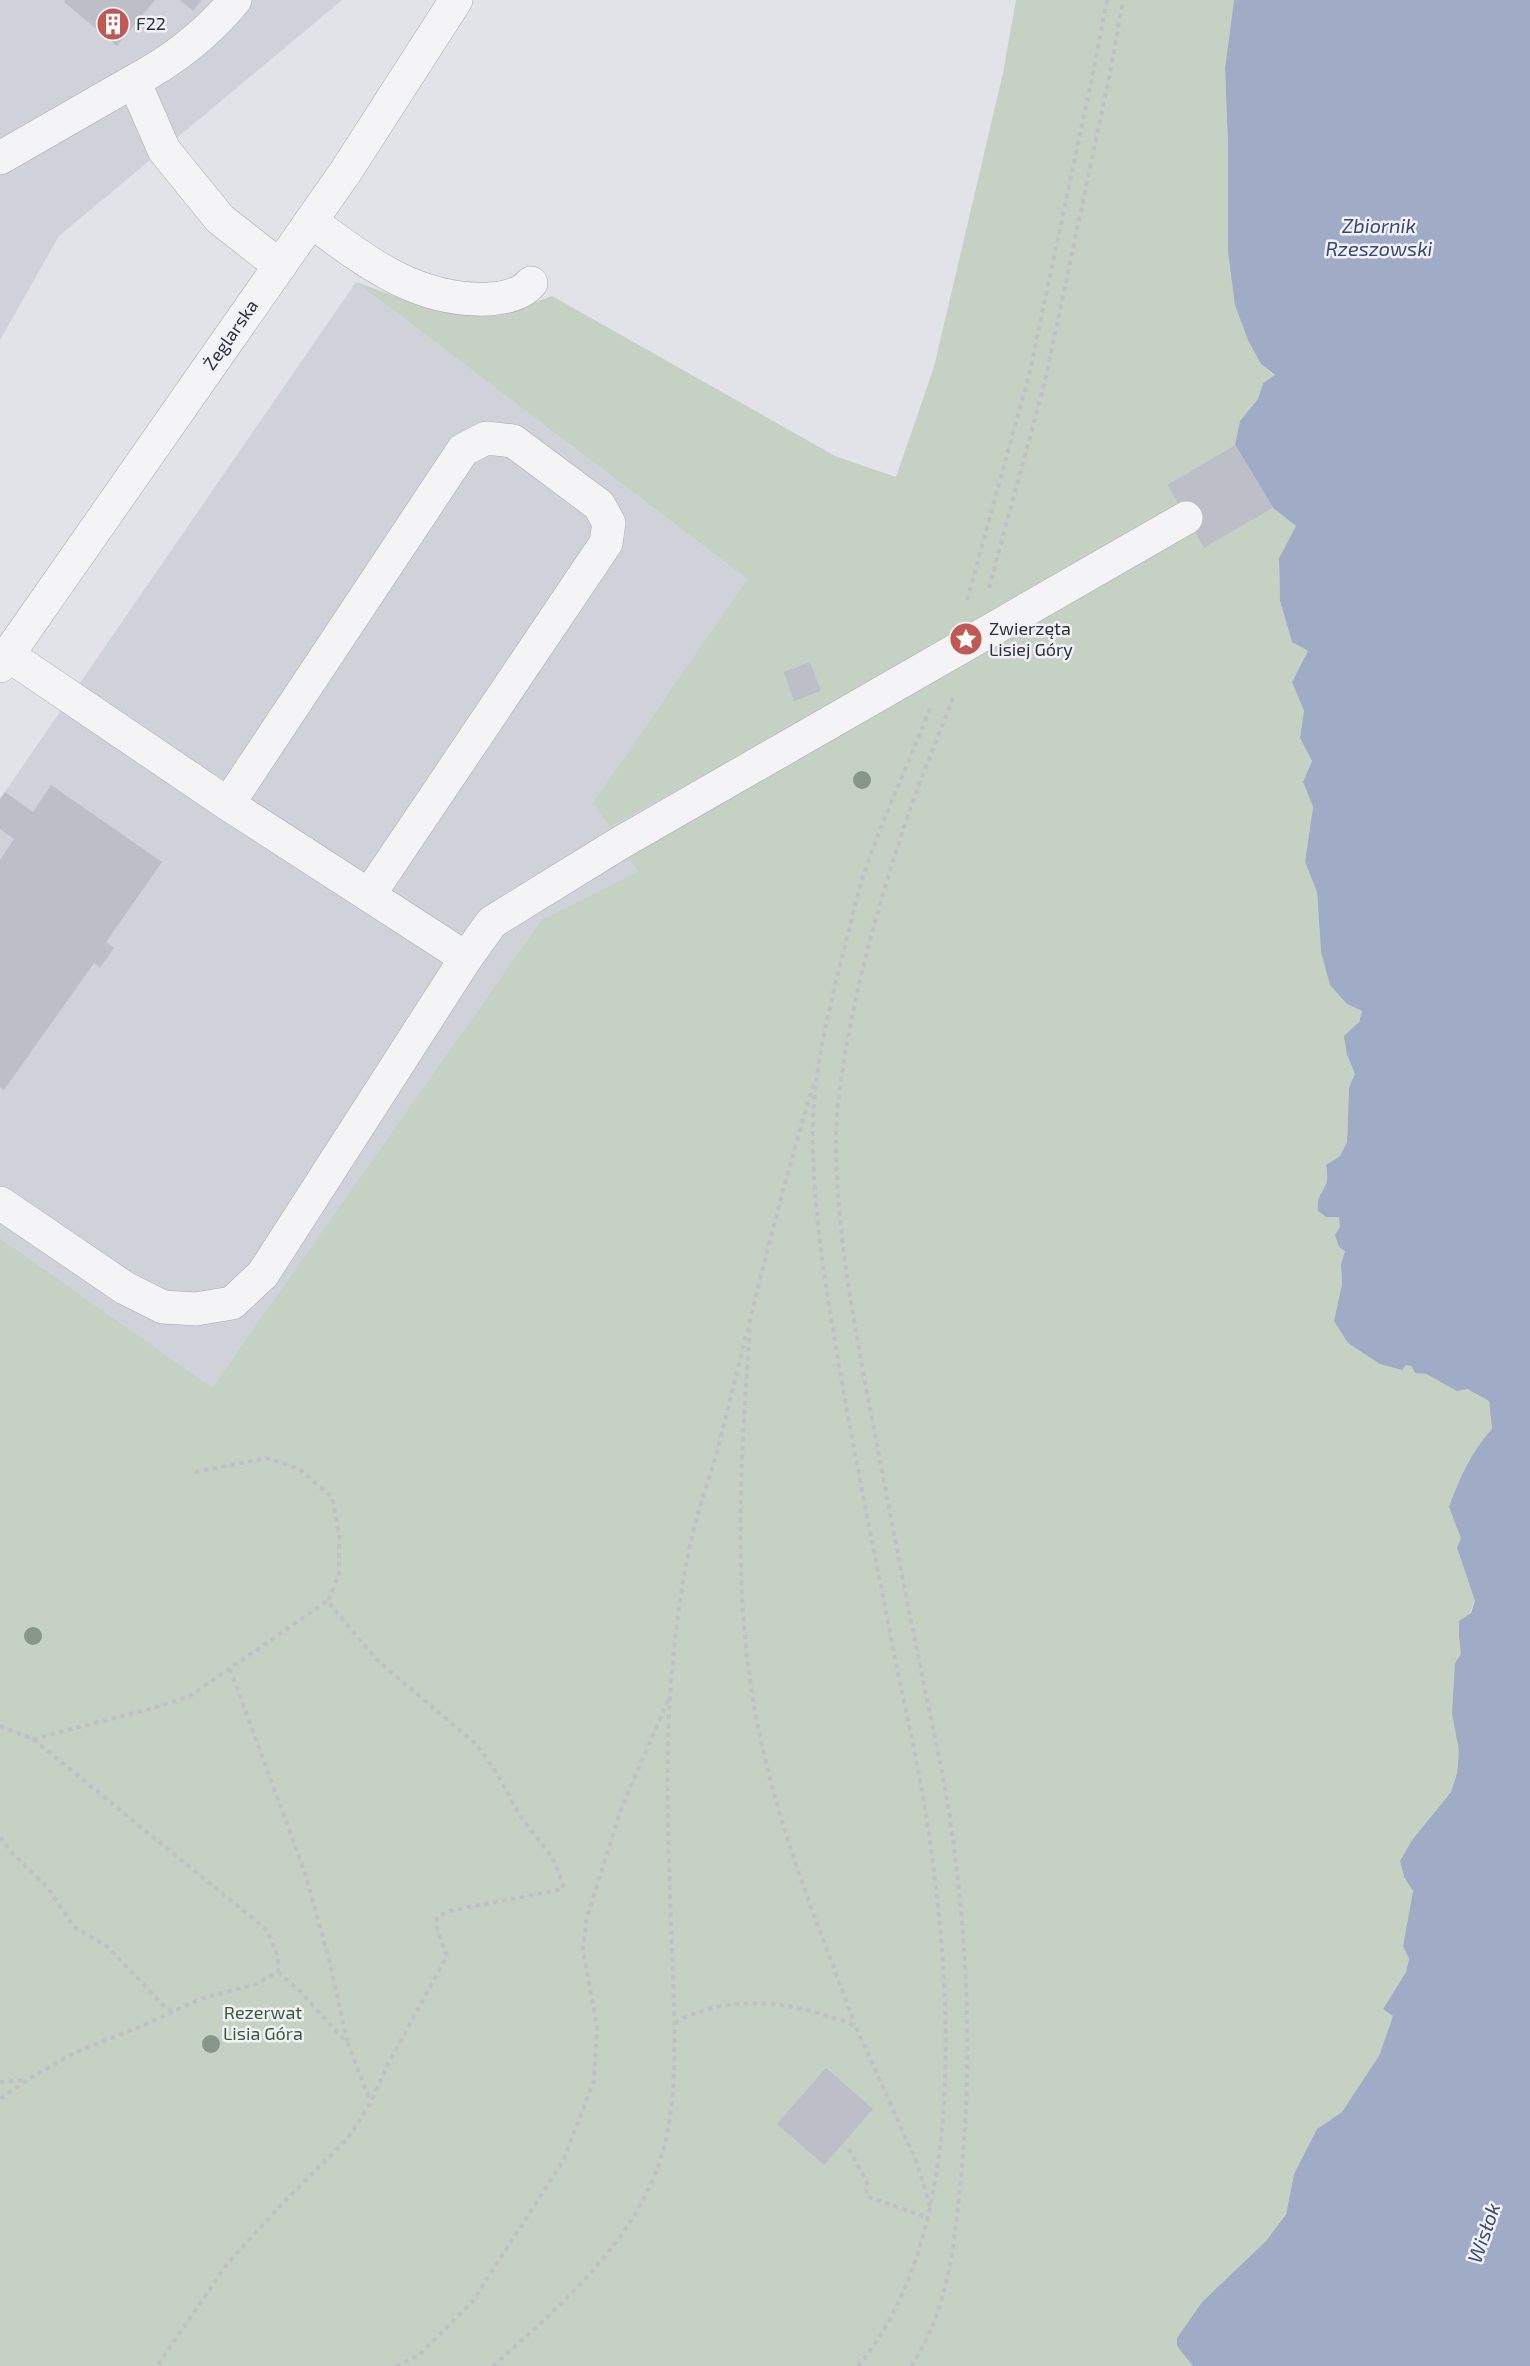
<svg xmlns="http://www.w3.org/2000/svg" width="1530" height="2366" font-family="'Exo 2',sans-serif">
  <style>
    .built { fill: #d0d2da }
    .green { fill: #c4d1c3 }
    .water { fill: #a0abc5 }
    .building { fill: #bcbec8 }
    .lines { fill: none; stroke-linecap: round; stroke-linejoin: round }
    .minor-casing { stroke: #a7a9b2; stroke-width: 34 }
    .path { stroke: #c0c1c7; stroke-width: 4; stroke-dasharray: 4.5 4.5; stroke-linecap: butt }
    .minor { stroke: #f4f4f7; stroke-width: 33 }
    .minor-bridge-casing { stroke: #a7a9b2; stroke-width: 34; stroke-linecap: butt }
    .minor-bridge { stroke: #f4f4f7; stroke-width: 33 }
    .tree { fill: #859788 }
    .labels { text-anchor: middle; stroke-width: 5; stroke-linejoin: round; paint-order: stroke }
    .poi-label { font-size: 18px; fill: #2b2f3e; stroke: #f1f2f6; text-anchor: start }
    .street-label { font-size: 18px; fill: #2b2f3e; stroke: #f1f2f6 }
    .park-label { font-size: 18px; fill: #3a593a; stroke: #f1f2f6 }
    .water-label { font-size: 20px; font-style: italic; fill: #3a476e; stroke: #f1f2f6 }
  </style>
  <rect width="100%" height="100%" fill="#e1e3e8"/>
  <g class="built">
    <path d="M0,0H342L59,236L0,340Z"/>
    <path d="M356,282L747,579L594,802L610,827L781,734L628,856L638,872L542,919L212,1389L0,1238V799Z"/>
  </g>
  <path class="green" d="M1016,0H1234L1225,68L1228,146L1261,364L1275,376L1263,383L1258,399L1240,421L1235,445L1167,485L1204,548L1273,508L1296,526L1279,558L1280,601L1292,642L1308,651L1292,682L1304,711L1300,738L1312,761L1303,782L1313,807L1305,862L1317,892L1321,952L1347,1004L1362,1011L1347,1055L1355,1074L1349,1087L1347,1142L1340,1156L1326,1165C1327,1171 1328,1179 1326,1184C1320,1197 1317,1196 1319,1212L1326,1217H1339L1345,1251L1341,1264L1342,1284L1334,1321L1411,1366L1415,1373L1426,1374L1457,1390L1467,1389L1489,1401L1492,1430C1471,1452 1459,1479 1449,1507L1462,1538L1457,1548L1475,1601L1459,1637L1462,1654L1452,1714L1459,1751L1457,1773L1451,1792L1412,1840L1400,1861L1404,1877L1413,1891L1403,1946L1409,1959L1406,1972L1383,2009L1393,2016L1379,2057L1342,2112L1317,2129L1294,2174L1286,2213L1266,2241L1202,2302L1177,2338V2346L1193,2366H0V1238L212,1388L542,919L638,872L628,856L781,734L610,827L593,803L747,579L356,282L430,309L504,314L552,296L835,456L896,477L934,367L1003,73Z"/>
  <path class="water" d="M1234,0H1530V2366H1193L1177,2346V2338L1202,2302L1266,2241L1286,2214L1294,2174L1317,2129L1342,2112L1379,2056L1393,2016L1383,2009L1406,1972L1409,1959L1403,1946L1413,1891L1404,1877L1400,1861L1412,1840L1451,1792L1457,1773L1459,1751L1452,1714L1455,1663L1461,1654L1459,1637V1621L1471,1613L1475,1601L1457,1548L1461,1538L1449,1507C1459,1479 1471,1452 1492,1429L1489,1401L1467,1389L1457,1391L1426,1374L1415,1373L1411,1366L1406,1365L1402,1370L1380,1364L1348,1343L1334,1321L1342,1284L1341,1264L1345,1251L1339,1247L1335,1235L1340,1227L1339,1217H1326L1318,1211C1317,1196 1320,1197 1326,1184C1328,1179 1327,1170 1326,1165L1340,1156L1347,1142L1349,1087L1355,1074L1347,1055L1344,1036L1359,1022L1362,1011L1347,1004L1330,985L1321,952L1317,892L1305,862L1313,807L1303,782L1312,761L1300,738L1304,711L1292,682L1308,651L1292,642L1280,601L1279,558L1296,526L1273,508L1235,445L1240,421L1258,399L1263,383L1275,375L1261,364L1248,340L1235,305L1228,251V146L1225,68Z"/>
  <g class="building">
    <path d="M65,0H155L117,46L64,2Z"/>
    <path d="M180,0H202L193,11Z"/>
    <path d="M1235,445L1273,508L1204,548L1167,485Z"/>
    <path d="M810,662L821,691L794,701L784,672Z"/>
    <path d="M51,785L162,862L106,942L114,948L100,968L94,963L4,1090L0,1087V860L14,839L0,829V799L5,792L33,812Z"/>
    <path d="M826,2068L873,2109L824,2165L777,2124Z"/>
  </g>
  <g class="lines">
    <defs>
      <g id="minor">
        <path d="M134,81C174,60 206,35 235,0"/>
        <path d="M0,158L134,81L164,150L220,219L280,266"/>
        <path d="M311,221C366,262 417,302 489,299C504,298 521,295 531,283"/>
        <path d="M8,655L228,804L466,958"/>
        <path d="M0,666L346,171L456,0"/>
        <path d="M228,804L463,450L486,438L513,441L599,505L609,523L606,543L369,895"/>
        <path d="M0,1203L125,1288L163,1307L196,1309L232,1303L263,1274L466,958L492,922L620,843L789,746"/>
      </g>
    </defs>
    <use href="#minor" class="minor-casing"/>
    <g class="path">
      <path d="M989,588L1045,381L1110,73L1123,0"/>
      <path d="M967,600L1029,375L1094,68L1107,0"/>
      <path d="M750,1329C740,1466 731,1606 761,1741C782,1839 821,1932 855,2025"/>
      <path d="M195,1472L267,1458L299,1469L332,1497L339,1534V1575L328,1601"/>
      <path d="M230,1669L304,1870L329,1959L348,2044"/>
      <path d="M0,1726L33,1739L267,1930L278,1956V1972L256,1984L200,1999L146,2024L74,2053L27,2080L0,2099"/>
      <path d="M33,1739L157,1707L190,1696L327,1601L377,1660L476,1744L497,1773L520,1816L552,1857L563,1884V1889L449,1911L437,1917V1928L447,1956L387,2066L371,2102L348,2138L283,2203L227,2264L157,2366"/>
      <path d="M0,1837L14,1855L47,1887L74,1927L108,1947L162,2004L172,2011"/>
      <path d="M278,1972L299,1990L348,2044L370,2101"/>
      <path d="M675,2023C709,2002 759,1999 797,2008C817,2012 836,2019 855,2025L917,2163L931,2209"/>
      <path d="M0,2082L26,2080"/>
      <path d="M849,2149L867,2182L866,2196L929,2218"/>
      <path d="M396,2366L419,2355L473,2301L563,2161L594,2080L597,2027L583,1950L586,1921L621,1809L669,1698"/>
      <path d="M493,2366C559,2307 636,2242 662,2154C680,2094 674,2012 672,1949C669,1865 665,1781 670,1696C674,1640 682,1573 696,1520C705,1489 716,1459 723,1428C752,1312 779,1197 814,1083"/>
      <path d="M858,2366C969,2234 952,1989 928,1828C919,1766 904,1705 892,1643C874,1550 855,1458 839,1365C827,1295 815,1224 813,1153C810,1084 827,1016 844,950C853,914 861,877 875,843C892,797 913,754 930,708"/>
      <path d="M911,2366C947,2314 954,2248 960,2186C973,2066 968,1946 951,1826C944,1776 932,1725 922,1675C907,1602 893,1529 879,1455C860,1355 838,1252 836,1150C835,1107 843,1064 851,1022C865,952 885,883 908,815C922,774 939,735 954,695"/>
    </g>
    <use href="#minor" class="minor"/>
    <defs>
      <path id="minor-bridge" d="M789,746L1186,518"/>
    </defs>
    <use href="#minor-bridge" class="minor-bridge-casing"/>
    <use href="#minor-bridge" class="minor-bridge"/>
  </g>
  <g class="tree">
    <circle cx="862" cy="780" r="9"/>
    <circle cx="33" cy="1636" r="9"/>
    <circle cx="211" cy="2044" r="9"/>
  </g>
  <defs>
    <symbol id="building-disc" viewBox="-11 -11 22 22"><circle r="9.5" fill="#c05954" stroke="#f1f2f6"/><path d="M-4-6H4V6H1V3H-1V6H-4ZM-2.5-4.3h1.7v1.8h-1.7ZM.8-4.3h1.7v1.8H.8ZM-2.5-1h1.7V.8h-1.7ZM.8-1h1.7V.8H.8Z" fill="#fff"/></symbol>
    <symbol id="sight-disc" viewBox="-11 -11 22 22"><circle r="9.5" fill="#c05954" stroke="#f1f2f6"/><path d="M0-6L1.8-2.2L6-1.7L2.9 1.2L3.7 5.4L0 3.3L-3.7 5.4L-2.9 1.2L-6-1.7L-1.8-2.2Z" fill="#fff"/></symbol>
  </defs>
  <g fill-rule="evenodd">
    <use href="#building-disc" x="94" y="5" width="38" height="38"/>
    <use href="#sight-disc" x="947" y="620" width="38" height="38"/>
  </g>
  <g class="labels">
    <g class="poi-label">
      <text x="136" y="30">F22</text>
      <text x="989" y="635">Zwierzęta<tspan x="989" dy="21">Lisiej Góry</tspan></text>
    </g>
    <g class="street-label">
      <text transform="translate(231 335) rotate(-55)" y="6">Żeglarska</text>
    </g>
    <g class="park-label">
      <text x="263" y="2019">Rezerwat<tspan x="263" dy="21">Lisia Góra</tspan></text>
    </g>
    <g class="water-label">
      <text x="1379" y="233">Zbiornik<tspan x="1379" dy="23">Rzeszowski</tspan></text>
      <text transform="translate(1484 2233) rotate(-71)" y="7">Wisłok</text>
    </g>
  </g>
</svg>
